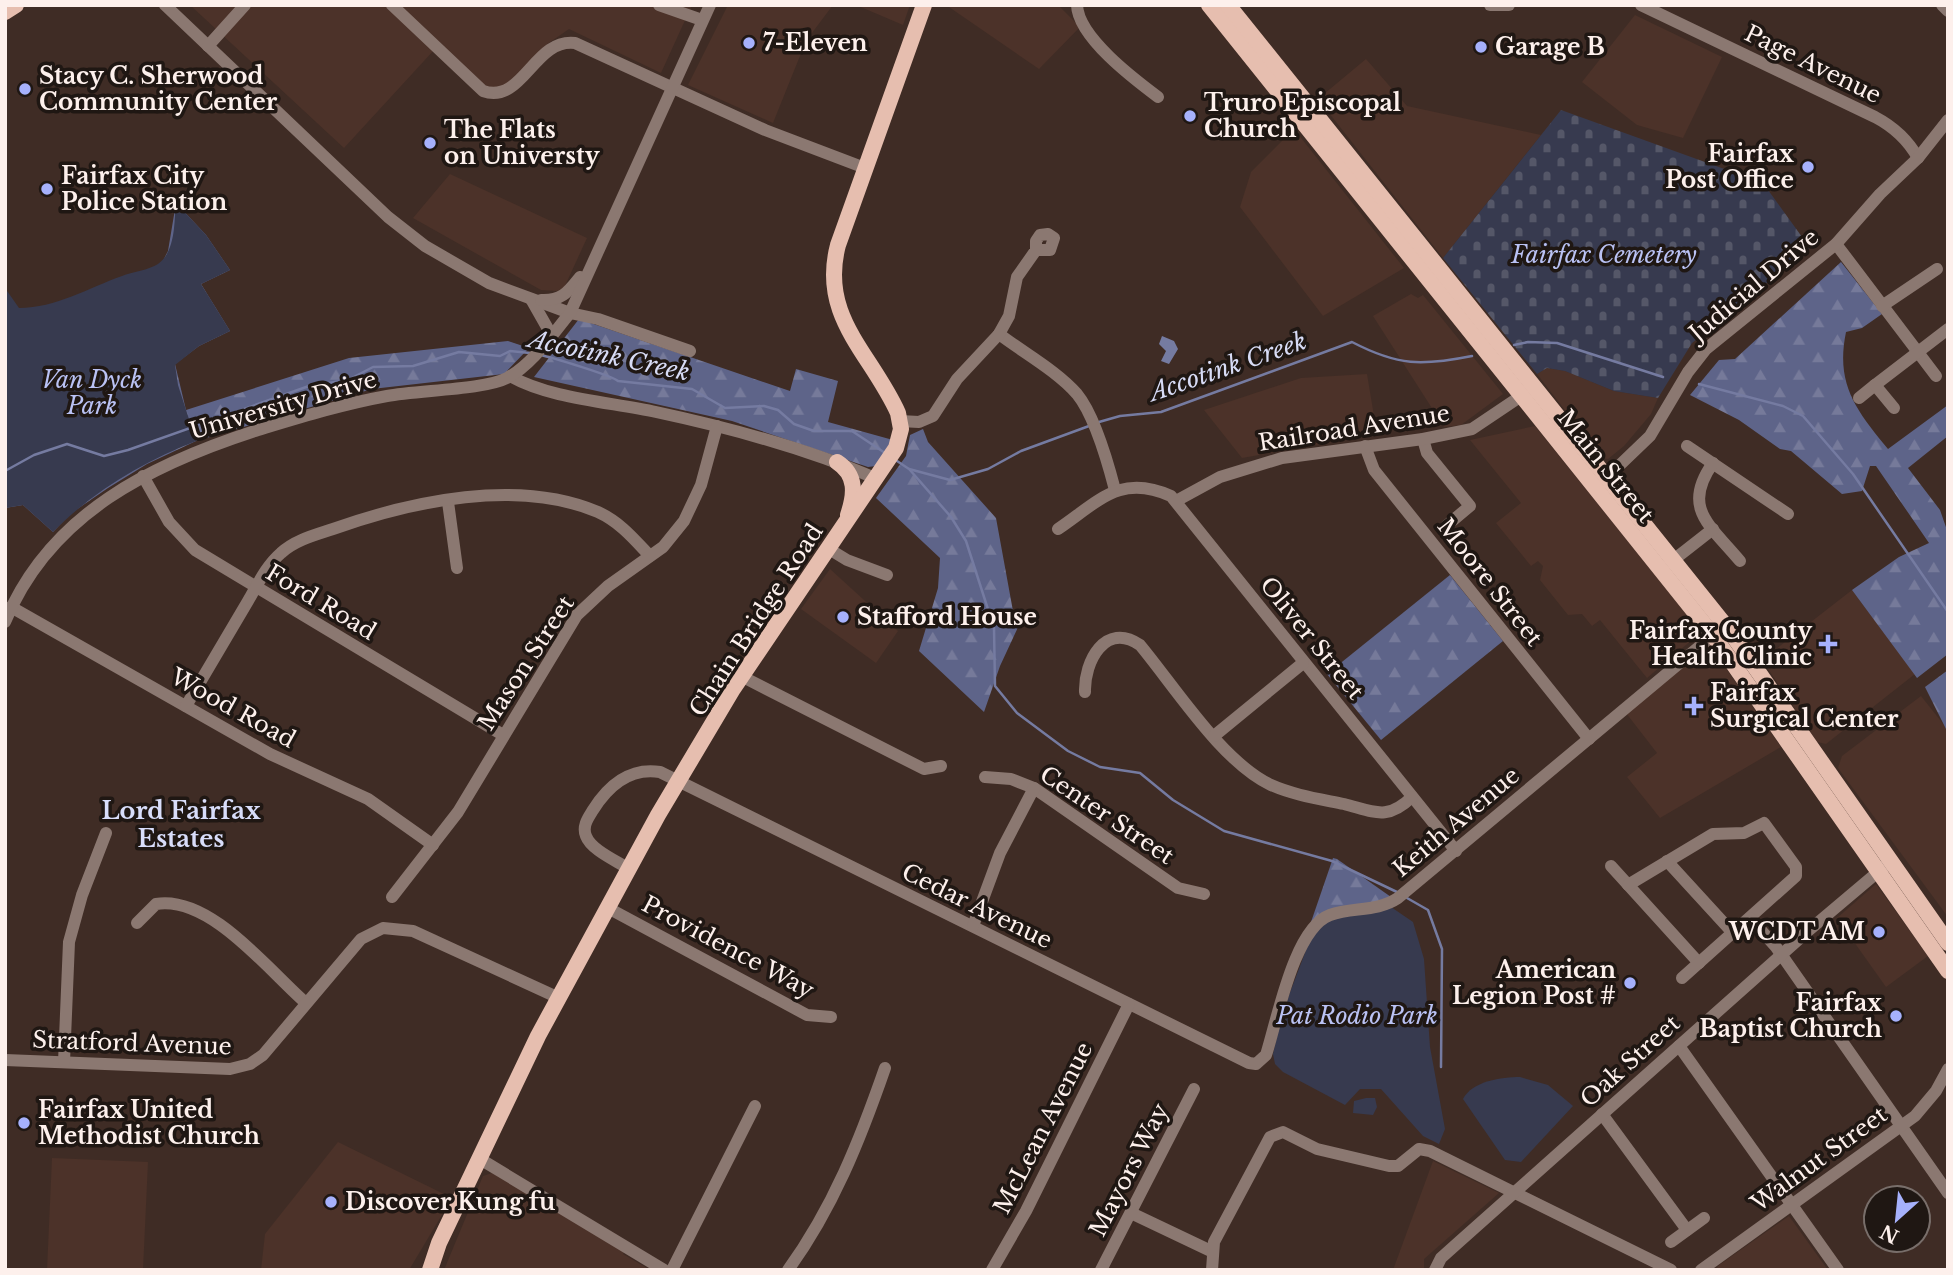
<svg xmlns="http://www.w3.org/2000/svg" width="1953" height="1275" font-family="'Libre Baskerville',serif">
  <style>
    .built { fill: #4c3229 }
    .forest { fill: url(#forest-firs) }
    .cemetery { fill: url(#cemetery-stones) }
    .park { fill: #373a4f }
    .water { fill: #757ba1 }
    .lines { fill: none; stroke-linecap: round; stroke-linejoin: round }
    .stream { stroke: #757ba1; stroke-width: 2.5 }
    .minor { stroke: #8b7871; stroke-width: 12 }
    .major { stroke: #e6beaf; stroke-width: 16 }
    .poi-dot { fill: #a6b1fc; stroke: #1f1713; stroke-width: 2.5 }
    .labels { text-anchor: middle; stroke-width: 7; stroke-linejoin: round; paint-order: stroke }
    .poi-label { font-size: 23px; font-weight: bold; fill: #fdf0ec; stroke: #1f1713; text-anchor: start }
    .street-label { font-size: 23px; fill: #fdf0ec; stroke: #1f1713 }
    .park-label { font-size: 23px; font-style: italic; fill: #bac2f4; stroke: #1f1713 }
    .water-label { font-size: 24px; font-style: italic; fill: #d7dbf5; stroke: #1f1713 }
    .neighbourhood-label { font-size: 24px; font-weight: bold; fill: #d8ddfa; stroke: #1f1713 }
  </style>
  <defs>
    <pattern id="forest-firs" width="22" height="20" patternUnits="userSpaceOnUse" patternTransform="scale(1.75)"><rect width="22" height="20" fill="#5e6489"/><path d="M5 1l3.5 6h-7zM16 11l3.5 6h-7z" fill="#767a9a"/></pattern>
    <pattern id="cemetery-stones" width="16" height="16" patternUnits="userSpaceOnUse" patternTransform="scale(1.75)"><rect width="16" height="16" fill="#373a4f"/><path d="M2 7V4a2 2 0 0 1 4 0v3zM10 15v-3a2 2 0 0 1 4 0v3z" fill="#555768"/></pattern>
  </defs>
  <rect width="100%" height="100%" fill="#3f2c25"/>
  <g class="built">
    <path d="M190,5H692L661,73L569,29L546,45L498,95L435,49L344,148Z"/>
    <path d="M728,5H833L806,41L773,123L688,85Z"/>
    <path d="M856,5H910L903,25Z"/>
    <path d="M946,5H1058L1080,27L1039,69Z"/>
    <path d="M1635,15L1722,57L1683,138L1637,125L1582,82Z"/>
    <path d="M1366,59L1407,106L1541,135L1443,258L1318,99Z"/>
    <path d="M1294,129L1404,268L1323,316L1240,207L1251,172Z"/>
    <path d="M450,174L587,238L564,288L557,291L541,290L413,218Z"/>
    <path d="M1411,294L1418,298L1423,295L1503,394L1461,425L1444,427L1373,316Z"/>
    <path d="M1547,368L1565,371L1614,391L1658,398L1651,414L1624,446L1608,459L1602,458L1537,374Z"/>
    <path d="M1367,374L1377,434L1242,458L1204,410L1301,378Z"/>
    <path d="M1535,426L1696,626L1693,639L1647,678L1600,620L1592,626L1582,614L1568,615L1540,580L1543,566L1538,561L1531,566L1496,523L1521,503L1470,440Z"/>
    <path d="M830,569L898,631L876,663L801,609Z"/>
    <path d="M1852,590L1915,674L1826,744L1817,742L1762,660Z"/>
    <path d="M1709,644L1781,747L1660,818L1627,777L1657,753L1626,713Z"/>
    <path d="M1921,696L1948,730V917L1838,768L1842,756Z"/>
    <path d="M1876,884L1928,956L1886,987L1837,918Z"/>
    <path d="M338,1142L452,1198L409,1270H261L265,1234Z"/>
    <path d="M52,1158L148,1162L143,1270H47Z"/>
    <path d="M1433,1161L1499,1193L1424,1259V1270H1393Z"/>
    <path d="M492,1173L625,1250L623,1254L650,1270H444L483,1176Z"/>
    <path d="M1789,1216L1828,1270H1715L1719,1265Z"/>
  </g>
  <g class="forest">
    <path d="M176,203L206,235L230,270L201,284L230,331L199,346L175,364L186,410L349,358L508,341L529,348L504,374L372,389L196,441L147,464L108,488L70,514L53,532L23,505L5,508L100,387L168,251Z"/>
    <path d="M1841,262L1882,314L1862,328L1846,332C1835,385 1857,411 1888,449L1948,405V436L1908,468L1940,510L1948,533V654L1917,678L1852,590L1899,557L1929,543L1876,466H1870L1862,491L1842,494L1791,451L1780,449L1739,420L1690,395L1719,360L1735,359Z"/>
    <path d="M579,319L790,391L796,369L838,381L828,422L893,440L876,466L868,467L732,421L534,377Z"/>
    <path d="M923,429L928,442L996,518L1015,622L1019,625L1000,666L984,712L919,651L938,588L940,558L876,498L906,456L910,435Z"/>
    <path d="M1450,575L1503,641L1381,740L1327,674Z"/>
    <path d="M1948,670V730L1947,731L1925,687Z"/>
    <path d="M1333,858L1337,859L1391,897L1311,922Z"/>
  </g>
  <path class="cemetery" d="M1561,110L1763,183L1810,248L1692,343L1658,398L1614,391L1565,371L1547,368L1537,374L1443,258Z"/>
  <g class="park">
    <path d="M176,203L206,235L230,270L201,284L230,331L199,346L175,365L178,385L196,441C144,461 92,492 53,532L23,505L5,508V288L19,308C56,308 88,288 122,276C132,272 149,270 158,264C176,251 174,222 176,203Z"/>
    <path d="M1391,907L1413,922L1424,959L1430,1047L1445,1129L1439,1144L1423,1136L1381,1089H1360L1345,1105L1283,1072L1275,1064L1273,1054L1283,1011L1311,937L1327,922L1338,918Z"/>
    <path d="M1520,1077L1548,1085L1573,1106L1521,1162L1505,1160L1463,1099C1472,1081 1502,1077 1520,1077Z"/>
    <path d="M1366,1098H1375L1377,1107L1373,1115L1353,1113L1354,1101Z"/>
  </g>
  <path class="water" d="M1162,336L1174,341L1178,349L1169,364L1161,361L1166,351L1159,344Z"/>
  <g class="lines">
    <g class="stream">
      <path d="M1514,345L1528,342L1557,343L1663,377"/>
      <path d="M540,355C551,357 613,376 618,381L692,389L725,408L764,406L778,410L794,424L814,431H852L885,453"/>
      <path d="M1699,384L1783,406L1803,416L1853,474L1948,612"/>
      <path d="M1099,422L1120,416L1161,412L1352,342C1398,366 1422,366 1472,356"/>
      <path d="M897,461L909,469L950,480L988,469L1021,451L1089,426"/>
      <path d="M910,470L951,517L966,541L994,628L995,686L1017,713L1068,751L1100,767L1140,773L1173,800L1224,831L1332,861L1399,893"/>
      <path d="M5,471L34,455L67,444L104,456L128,450L309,386L348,380L373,367L413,366L459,352L500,356L510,351L530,353"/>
      <path d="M1407,898L1428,910L1442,949L1441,1067"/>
    </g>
    <g class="minor">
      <path d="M165,5L388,217L425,246L489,283L570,313L598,319L690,351"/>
      <path d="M392,5L483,91C523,105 534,38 575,43L765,130L865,168"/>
      <path d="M659,5L702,20"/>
      <path d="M1077,5C1078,37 1134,79 1158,97"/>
      <path d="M1490,5H1509"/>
      <path d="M1641,5L1875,117C1894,127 1908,140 1918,158"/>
      <path d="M1942,5L1948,11"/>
      <path d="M208,46L245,5"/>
      <path d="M1836,244L1936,376"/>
      <path d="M531,299L552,336"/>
      <path d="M541,300C562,301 568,292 580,277"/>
      <path d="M1882,306L1937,269"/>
      <path d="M999,334C1024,353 1057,371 1077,394C1095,416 1108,463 1115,490"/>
      <path d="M510,376C550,399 611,402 656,412C731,428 806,448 877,479"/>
      <path d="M1859,398L1875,385"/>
      <path d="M1894,408L1875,385L1948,329"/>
      <path d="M900,421L919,422L933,416L957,379L999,334L1009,316L1017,277L1036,250H1050L1054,238L1048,234L1040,235L1036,241V250"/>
      <path d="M1423,439L1427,453L1470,506L1445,527"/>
      <path d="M1365,446L1374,470L1589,739"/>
      <path d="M1687,446L1788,514"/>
      <path d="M1713,463C1681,508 1710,525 1740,561"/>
      <path d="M143,476L169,522L195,550L503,735"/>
      <path d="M1600,484L1650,436L1688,372L1706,349L1836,244L1880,194L1918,158L1948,120"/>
      <path d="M1176,501L1220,477L1282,458L1423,439L1472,429L1527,392"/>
      <path d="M448,502L457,568"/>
      <path d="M1058,529C1098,502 1120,473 1171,496L1456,851"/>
      <path d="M829,549L847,560L887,575"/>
      <path d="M1667,565L1713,529"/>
      <path d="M11,607L270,754L368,799L433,845"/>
      <path d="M5,622C50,513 152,464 258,430C301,417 343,404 387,396C417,390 484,390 507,378C532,365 552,335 570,313L710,5"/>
      <path d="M741,676L924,769L941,766"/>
      <path d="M1085,692C1084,662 1105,621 1140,645C1175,687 1222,762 1271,785C1293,795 1320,799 1344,804C1375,812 1387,821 1412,797"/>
      <path d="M186,706C207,671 227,636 248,601C258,584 266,566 281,553C295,540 315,535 333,529C412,501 518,478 598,512C620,522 634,539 650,556"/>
      <path d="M1214,736L1303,663"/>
      <path d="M985,777L1011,779L1034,788L1178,888L1204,894"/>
      <path d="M1667,861L1732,932"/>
      <path d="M1611,866L1699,963"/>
      <path d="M629,869C617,861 591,850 586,836C582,826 588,818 593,810C608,786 630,767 660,772L1249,1063L1256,1064L1266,1055C1277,1021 1294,928 1330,915C1353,907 1377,912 1398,898L1718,631"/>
      <path d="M1628,885L1713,834L1744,833L1764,823L1796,867V876L1682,978"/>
      <path d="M392,897L458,812L577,615L608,586L663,547L684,521L701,485L717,426"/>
      <path d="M608,908L807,1015L831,1017"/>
      <path d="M1750,918L1776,947L1948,1193"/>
      <path d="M137,923L156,904C210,895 268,970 306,1003"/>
      <path d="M973,926L1000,853L1034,788"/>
      <path d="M1679,1046L1838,1270"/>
      <path d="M5,1060L230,1069L250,1064L263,1055L361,939L383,928L413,931L559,998"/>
      <path d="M64,1062L69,942L82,895L106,833"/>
      <path d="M1602,1114L1687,1230"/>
      <path d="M480,1159L664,1270"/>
      <path d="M1131,1213L1213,1252"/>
      <path d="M1671,1242L1704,1218"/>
      <path d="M672,1270L755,1106"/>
      <path d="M788,1270C833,1208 860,1140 885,1068"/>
      <path d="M992,1270L1026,1211L1129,1004"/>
      <path d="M1101,1270L1194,1089"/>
      <path d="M1212,1270L1214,1242L1270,1137L1283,1132L1317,1149L1389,1166H1398L1419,1149L1430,1151L1671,1270"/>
      <path d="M1435,1270L1441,1258L1460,1241L1808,931L1885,866"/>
      <path d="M1701,1270L1915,1116L1936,1091L1948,1069"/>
    </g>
    <g class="major">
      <path d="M1209,5L1713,635L1948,971"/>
      <path d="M1228,5L1729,630L1948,943"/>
      <path d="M5,12L16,5"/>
      <path d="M837,462C857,475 855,494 848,515"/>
      <path d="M430,1270L439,1243L538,1036L658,815L733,689L896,448L901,429L898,413C871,353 819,317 838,245L924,5"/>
    </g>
  </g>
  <g class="poi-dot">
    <circle cx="749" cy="43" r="7"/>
    <circle cx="1481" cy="47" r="7"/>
    <circle cx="25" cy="89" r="7"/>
    <circle cx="1190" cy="116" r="7"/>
    <circle cx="430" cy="143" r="7"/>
    <circle cx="1808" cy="167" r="7"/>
    <circle cx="47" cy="189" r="7"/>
    <circle cx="843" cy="617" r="7"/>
    <path d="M1824.5 633.5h7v7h7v7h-7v7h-7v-7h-7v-7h7z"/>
    <path d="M1690.5 695.5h7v7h7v7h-7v7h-7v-7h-7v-7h7z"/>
    <circle cx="1879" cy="932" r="7"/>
    <circle cx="1630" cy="983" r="7"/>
    <circle cx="1896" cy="1016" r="7"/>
    <circle cx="24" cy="1123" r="7"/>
    <circle cx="331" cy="1202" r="7"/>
  </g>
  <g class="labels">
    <g class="poi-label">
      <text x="763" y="51">7-Eleven</text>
      <text x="1495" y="55">Garage B</text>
      <text x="39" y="84">Stacy C. Sherwood<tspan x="39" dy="26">Community Center</tspan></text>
      <text x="1204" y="111">Truro Episcopal<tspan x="1204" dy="26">Church</tspan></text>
      <text x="444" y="138">The Flats<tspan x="444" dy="26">on Universty</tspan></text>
      <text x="1794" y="162" text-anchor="end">Fairfax<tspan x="1794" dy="26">Post Office</tspan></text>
      <text x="61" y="184">Fairfax City<tspan x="61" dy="26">Police Station</tspan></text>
      <text x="857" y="625">Stafford House</text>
      <text x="1812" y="639" text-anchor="end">Fairfax County<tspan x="1812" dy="26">Health Clinic</tspan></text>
      <text x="1710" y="701">Fairfax<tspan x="1710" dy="26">Surgical Center</tspan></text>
      <text x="1865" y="940" text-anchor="end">WCDT AM</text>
      <text x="1616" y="978" text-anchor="end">American<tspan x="1616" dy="26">Legion Post #</tspan></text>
      <text x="1882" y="1011" text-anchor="end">Fairfax<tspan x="1882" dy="26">Baptist Church</tspan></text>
      <text x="38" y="1118">Fairfax United<tspan x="38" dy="26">Methodist Church</tspan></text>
      <text x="345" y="1210">Discover Kung fu</text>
    </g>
    <g class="street-label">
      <text transform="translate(1813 64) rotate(26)" y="8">Page Avenue</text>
      <text transform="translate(1754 285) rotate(-40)" y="8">Judicial Drive</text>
      <text transform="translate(283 405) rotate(-16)" y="8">University Drive</text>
      <text transform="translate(1354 428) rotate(-9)" y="8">Railroad Avenue</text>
      <text transform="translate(1606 466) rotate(51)" y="8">Main Street</text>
      <text transform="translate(1490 582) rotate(52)" y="8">Moore Street</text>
      <text transform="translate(321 602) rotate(31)" y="8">Ford Road</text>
      <text transform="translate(756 620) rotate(-57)" y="8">Chain Bridge Road</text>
      <text transform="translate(1312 638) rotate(51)" y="8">Oliver Street</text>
      <text transform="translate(526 663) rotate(-57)" y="8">Mason Street</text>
      <text transform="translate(233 708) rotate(29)" y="8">Wood Road</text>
      <text transform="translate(1107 815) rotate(34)" y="8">Center Street</text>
      <text transform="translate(1456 822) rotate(-40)" y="8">Keith Avenue</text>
      <text transform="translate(977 906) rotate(26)" y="8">Cedar Avenue</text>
      <text transform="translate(728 947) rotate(28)" y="8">Providence Way</text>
      <text transform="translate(132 1043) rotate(2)" y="8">Stratford Avenue</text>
      <text transform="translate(1630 1061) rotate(-42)" y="8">Oak Street</text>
      <text transform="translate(1043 1128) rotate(-63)" y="8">McLean Avenue</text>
      <text transform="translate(1819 1159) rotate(-36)" y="8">Walnut Street</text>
      <text transform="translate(1129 1170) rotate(-63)" y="8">Mayors Way</text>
    </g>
    <g class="park-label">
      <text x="1604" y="263">Fairfax Cemetery</text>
      <text x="92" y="388">Van Dyck<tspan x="92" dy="26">Park</tspan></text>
      <text x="1357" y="1024">Pat Rodio Park</text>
    </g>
    <g class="water-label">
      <text transform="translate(609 356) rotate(12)" y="8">Accotink Creek</text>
      <text transform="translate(1228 367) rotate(-19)" y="8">Accotink Creek</text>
    </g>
    <g class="neighbourhood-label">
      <text x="181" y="819">Lord Fairfax<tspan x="181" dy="28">Estates</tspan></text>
    </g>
  </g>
  <rect width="1953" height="1275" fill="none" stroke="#fdf0ec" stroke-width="14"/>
  <g transform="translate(1897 1219) rotate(207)"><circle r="33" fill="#1f1713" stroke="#786e6a" stroke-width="2"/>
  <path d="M0-5L12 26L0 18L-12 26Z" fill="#a6b1fc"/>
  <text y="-10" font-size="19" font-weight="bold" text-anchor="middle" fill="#fdf0ec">N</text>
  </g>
</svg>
